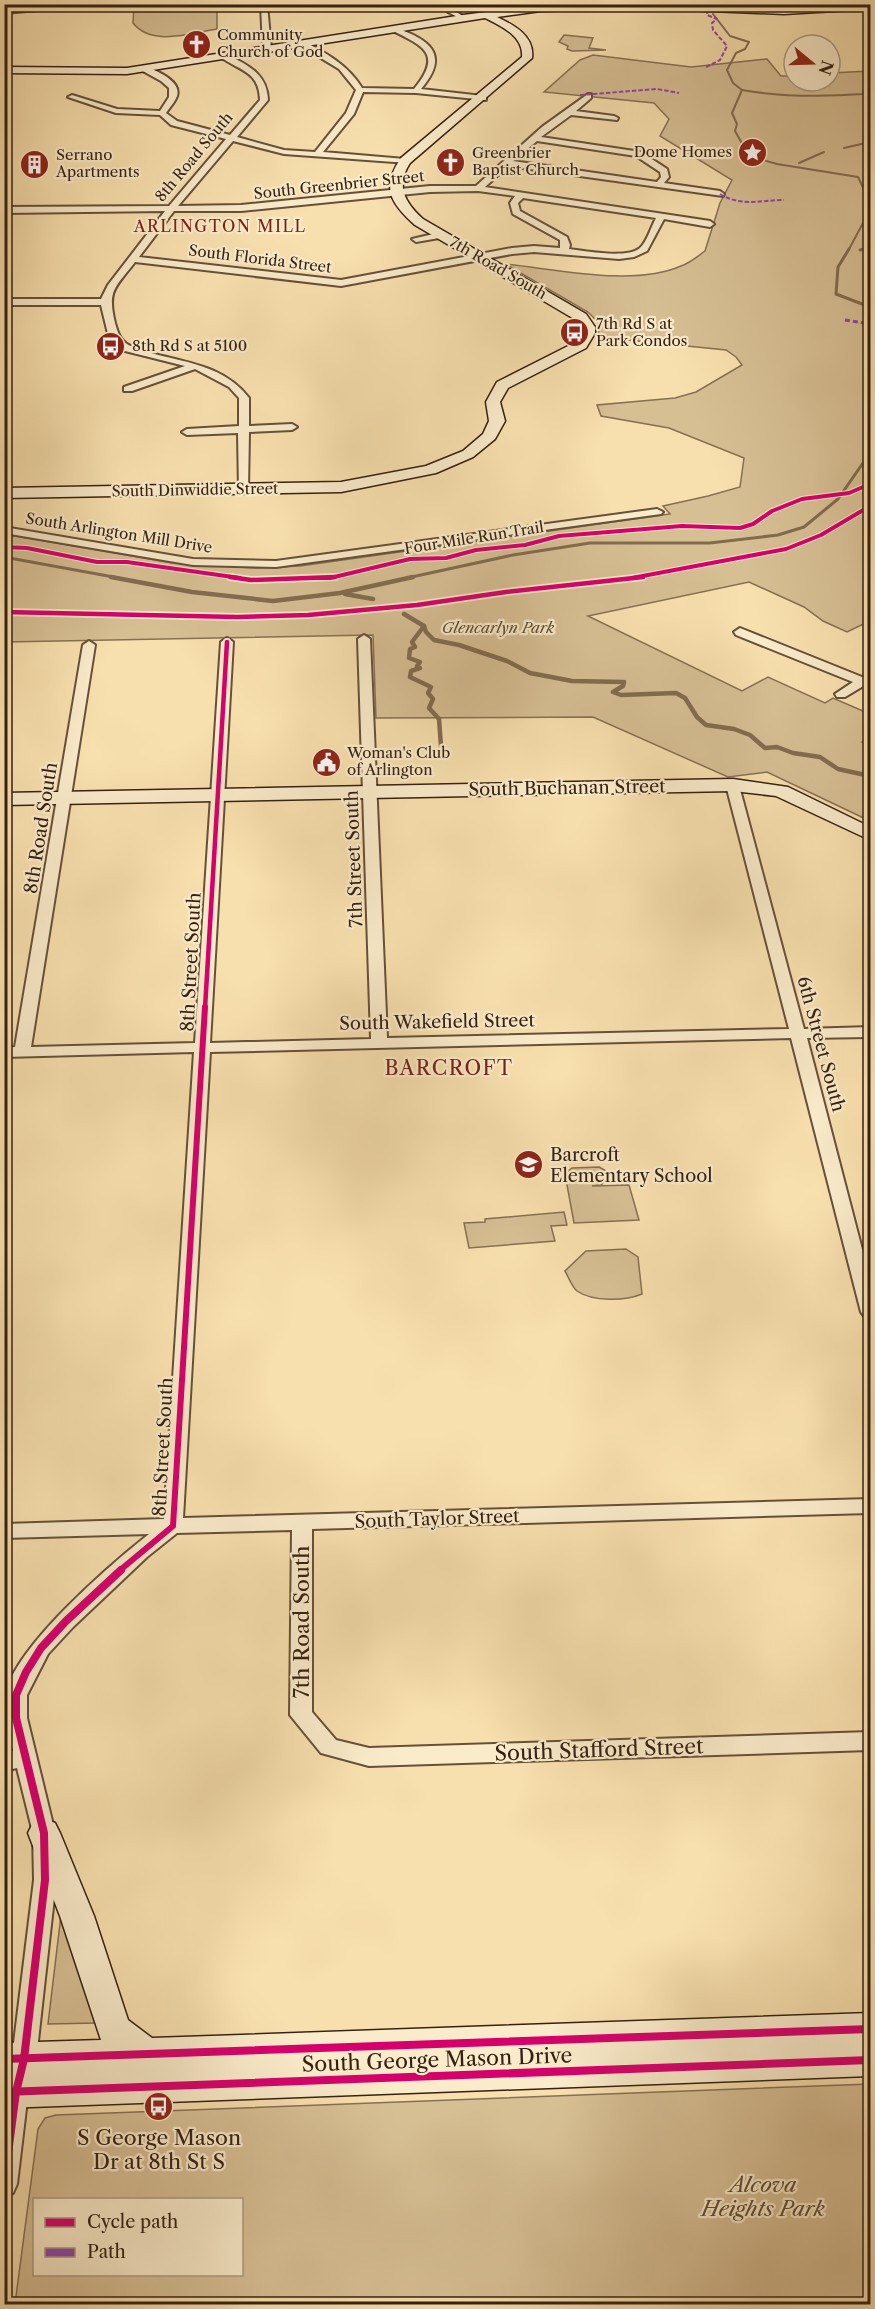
<svg xmlns="http://www.w3.org/2000/svg" width="875" height="2309" font-family="'Libre Caslon Text',serif">
  <style>
    .green { fill: #d7bf94; stroke: #867054; stroke-width: 1.5; fill-rule: evenodd }
    .lines { fill: none; stroke-linecap: round; stroke-linejoin: round }
    .stream-far2 { stroke: #826c50; stroke-width: 2 }
    .stream-far1 { stroke: #826c50; stroke-width: 3 }
    .stream { stroke: #826c50; stroke-width: 4.5 }
    .street-casing { stroke: #66503a; stroke-width: 4 }
    .secondary-casing { stroke: #352013; stroke-width: 3 }
    .street { fill: #faebca; fill-rule: evenodd }
    .secondary { fill: #faebca; fill-rule: evenodd }
    .quiet-far1 { stroke: #8e44ad; stroke-width: 2; stroke-dasharray: 4.5 2; stroke-linecap: butt }
    .quiet { stroke: #8e44ad; stroke-width: 3; stroke-dasharray: 5 3; stroke-linecap: butt }
    .cycleway-far3-casing { stroke: #faebca; stroke-width: 6 }
    .cycleway-far2-casing { stroke: #faebca; stroke-width: 8 }
    .cycleway-far1-casing { stroke: #faebca; stroke-width: 10 }
    .cycleway-casing { stroke: #faebca; stroke-width: 12 }
    .cycleway-far3 { stroke: #d6006c; stroke-width: 4 }
    .cycleway-far2 { stroke: #d6006c; stroke-width: 4.5 }
    .cycleway-far1 { stroke: #d6006c; stroke-width: 6 }
    .cycleway { stroke: #d6006c; stroke-width: 8 }
    .labels { text-anchor: middle; stroke-width: 4.5; stroke-linejoin: round; paint-order: stroke }
    .far-poi-label { font-size: 15px; fill: #352013; stroke: #faebca; text-anchor: start }
    .far-street-label { font-size: 15px; fill: #352013; stroke: #faebca }
    .far-park-label { font-size: 15px; font-style: italic; fill: #5e4833; stroke: #faebca }
    .far-neighbourhood-label { font-size: 16px; letter-spacing: 1.5px; fill: #7a1f14; stroke: #faebca }
    .street-label { font-size: 18px; fill: #352013; stroke: #faebca }
    .poi-label { font-size: 18px; fill: #352013; stroke: #faebca; text-anchor: start }
    .neighbourhood-label { font-size: 20px; letter-spacing: 1.5px; fill: #7a1f14; stroke: #faebca }
    .near-street-label { font-size: 21px; fill: #352013; stroke: #faebca }
    .near-poi-label { font-size: 21px; fill: #352013; stroke: #faebca }
    .near-park-label { font-size: 21px; font-style: italic; fill: #5e4833; stroke: #faebca }
  </style>
  <rect width="100%" height="100%" fill="#f8e0ae"/>
  <filter id="stains"><feTurbulence type="fractalNoise" baseFrequency=".00333" numOctaves="4"/><feColorMatrix values="0 0 0 0 .2 0 0 0 0 .09 0 0 0 0 .02 0 0 0 .5 -.17"/></filter>
  <radialGradient id="worn" r=".72"><stop offset=".6" stop-color="#630" stop-opacity="0"/><stop offset="1" stop-color="#630" stop-opacity=".3"/></radialGradient>
  <g class="green">
    <path d="M134,5H217V29C191,33 152,47 133,23Z"/>
    <path d="M564,35L593,38L589,48L606,50L572,51L567,49L568,46L559,42Z"/>
    <path d="M593,55L691,67L767,59L781,76H794V81H830V73L870,71V621L847,632L823,621L804,607L749,582L588,616L742,691L768,677L825,703L833,698L870,714V737L862,742L870,745V821L767,772L728,777L593,717L376,718L373,635L5,642L4,534L173,563L255,568L300,566L670,514L663,506L708,496L740,487L744,458L669,428L601,416L597,405L675,398L696,392L742,365L736,357L726,350L599,337L598,322L588,312L505,264C556,269 633,287 681,266C690,263 698,256 705,251L720,203L732,180L660,136L669,119L654,103L544,92L580,60Z"/>
    <path d="M599,1167L606,1171V1180L601,1185L592,1186L629,1185L639,1220L574,1223L565,1174L572,1168Z"/>
    <path d="M564,1212L567,1225L551,1226L555,1241L469,1248L464,1223L485,1222V1219Z"/>
    <path d="M626,1249L638,1257L642,1294C625,1301 593,1302 577,1291C572,1287 568,1276 565,1271L586,1251Z"/>
    <path d="M61,1915L97,2023L48,2024Z"/>
    <path d="M870,2084V2304H15L38,2129L45,2118L56,2115ZM34,2200H242V2274H34Z"/>
  </g>
  <g class="lines">
    <g class="stream-far2">
      <path d="M713,14L730,36L749,42L745,49L736,53L727,70L733,83L742,90L732,113L737,124L735,131L749,156L777,164L858,177L870,202"/>
      <path d="M742,90C782,97 822,97 863,94L864,88H870"/>
      <path d="M844,148L870,142"/>
      <path d="M799,163L824,152"/>
      <path d="M860,250L870,248"/>
      <path d="M848,251L870,210"/>
    </g>
    <g class="stream-far1">
      <path d="M849,249L838,267L836,294L870,307"/>
      <path d="M860,250L864,249"/>
      <path d="M4,557L119,578"/>
      <path d="M407,578L513,555L590,543H710L778,535L804,527L838,499L870,453"/>
    </g>
    <g class="stream">
      <path d="M111,577L192,592L273,601L340,593L413,577"/>
      <path d="M345,594L373,599"/>
      <path d="M404,614L424,626L426,632L434,640L459,645L507,661L530,673L572,681L624,682L623,686L613,692L621,695L676,693L685,698L697,717L706,725L734,729L750,735L765,748L777,747L793,753L820,757L838,769L870,776"/>
      <path d="M424,626L412,642L415,647L410,649L409,658L420,662L417,666L420,668L411,671L410,677L431,687L428,693L433,699L429,708L439,719L441,746"/>
    </g>
    <defs>
      <g id="street">
        <path d="M67,4H106L4,13V9Z"/>
        <path d="M261,4H267L271,49L267,51L263,49Z"/>
        <path d="M445,4H452L453,10L466,18L461,19L448,12Z"/>
        <path d="M393,27C429,39 451,54 421,89L483,96H486V100L416,93L363,92L354,114L323,152L405,159H408V163L284,154L233,141L178,206L241,205L430,186H476L542,127L588,94H591V98L576,111L614,116L618,118L617,120L571,115L541,137L641,152L667,169L669,177L664,183L720,191L724,194L723,196L508,166L485,187L710,221L714,224L710,227L664,219L647,251L634,257L619,259L534,252L512,254L341,286L135,262C115,288 107,290 115,323C118,334 121,343 133,347C174,363 220,360 249,398V426L292,424L297,427L292,430L249,432L248,489L247,491H239L238,433L187,435L182,432L187,429L239,426V398L229,387L195,369L132,391H124V387L185,366L125,351L109,338L101,305H4V299H101L108,285L165,211L4,213V207L169,206L226,139L171,125L160,115L116,113L68,97L72,95L117,109L160,111L169,97V88L161,81L141,70L144,66C155,70 182,81 177,96C175,102 170,107 166,113L177,121L230,135L260,100C259,70 239,71 219,56L226,54C247,65 267,73 268,100L237,137L284,150L315,152L346,113L356,90L339,69L296,43L303,41C326,53 348,65 362,88L414,89C443,54 424,46 391,30ZM537,141L636,156L660,172L661,177L657,182L513,161ZM478,191L515,196L510,203L513,214L560,240V248L534,246L512,248L341,280L139,257L174,211H241L430,192ZM523,198L656,218C651,227 647,242 640,248C627,259 585,251 569,249L570,245L567,237L520,211L518,203Z"/>
        <path d="M442,232L445,233V237L416,242L412,239Z"/>
        <path d="M657,509L663,512L661,514L276,567L193,565L4,533V527L193,559L276,561Z"/>
        <path d="M740,628L862,677L870,675V682L845,697H837L835,694L853,682L736,635L734,632Z"/>
        <path d="M364,635L370,639L387,1038L789,1029L726,785L728,782H738L804,1029L870,1027V1037L807,1038L870,1280V1318L864,1316L861,1312L791,1038L210,1052L183,1518L870,1499V1513L312,1529V1712L336,1740L369,1748L870,1732V1750L369,1766L321,1753L290,1715L292,1530L177,1533L147,1557L73,1627L48,1654L27,1695V1718L55,1833L56,1880L36,2059L28,2092L17,2184L13,2193L4,2196V2089L12,2059L34,1880L33,1833L17,1768L4,1771V1753L13,1751C9,1733 3,1715 5,1697C12,1649 111,1564 149,1534L4,1538V1524L164,1519L194,1052L4,1057V1047H15L83,645L89,641L95,645L31,1047L195,1043L221,642L227,638L233,642L210,1043L371,1039L358,639Z"/>
      </g>
      <g id="secondary">
        <path d="M698,4L784,8L870,4V9L784,14L637,8L541,11L497,17C514,25 535,36 532,58L410,163C395,186 405,203 423,219L586,314L595,327V333L586,348L508,388L500,402L505,421L495,439L473,457L436,473L341,492L4,498V488L341,482L426,466L463,451L483,434L489,421L486,402L497,382L576,342C581,333 583,329 576,320L415,225C390,203 381,187 401,158L522,57C524,36 501,26 485,18L127,74L4,73V67L127,68L463,15L541,5Z"/>
        <path d="M733,779L788,787L870,827V840L776,796L733,791L4,805V793Z"/>
        <path d="M44,1819L55,1823L60,1833L94,1916L128,2020L152,2038L870,2013V2076L4,2108V2075L234,2067L4,2075V2043L101,2040L60,1916L28,1833L33,1823Z"/>
      </g>
    </defs>
    <use href="#street" class="street-casing"/>
    <use href="#secondary" class="secondary-casing"/>
    <use href="#street" class="street"/>
    <use href="#secondary" class="secondary"/>
    <g class="quiet-far1">
      <path d="M706,67L720,60L727,46L713,30L712,23L717,19L707,15V11"/>
      <path d="M580,95L657,89L679,93"/>
      <path d="M720,194C741,207 761,200 784,200"/>
    </g>
    <path class="quiet" d="M845,320L870,324"/>
    <defs>
      <g id="cycleway-far3">
        <path d="M4,547L27,548L97,562H127L240,578"/>
        <path d="M315,578H330L410,559L446,558L476,550L525,545L559,536L682,526L740,528L753,524L772,511L802,499L849,493L870,484"/>
        <path d="M632,578L786,549L821,535L870,506"/>
      </g>
      <g id="cycleway-far2">
        <path d="M230,577L251,580L335,577"/>
        <path d="M4,612L237,617L308,615L417,605L506,592L643,577"/>
        <path d="M205,1008L227,642"/>
      </g>
      <path id="cycleway-far1" d="M119,1571L173,1526L205,1007"/>
      <g id="cycleway">
        <path d="M4,2059L870,2029"/>
        <path d="M4,2092L870,2060"/>
        <path d="M4,2184L16,2092L24,2059L45,1880L44,1833L16,1718V1695L26,1672L41,1648L66,1621L121,1570"/>
      </g>
    </defs>
    <use href="#cycleway-far3" class="cycleway-far3-casing"/>
    <use href="#cycleway-far2" class="cycleway-far2-casing"/>
    <use href="#cycleway-far1" class="cycleway-far1-casing"/>
    <use href="#cycleway" class="cycleway-casing"/>
    <use href="#cycleway-far3" class="cycleway-far3"/>
    <use href="#cycleway-far2" class="cycleway-far2"/>
    <use href="#cycleway-far1" class="cycleway-far1"/>
    <use href="#cycleway" class="cycleway"/>
  </g>
  <defs>
    <symbol id="church-disc" viewBox="-11 -11 22 22"><circle r="9.5" fill="#8f2418" stroke="#faebca"/><path d="M-1.2-6h2.4v3.5h3.3v2.4h-3.3V6h-2.4V-.1h-3.3v-2.4h3.3Z" fill="#fff"/></symbol>
    <symbol id="sight-disc" viewBox="-11 -11 22 22"><circle r="9.5" fill="#8f2418" stroke="#faebca"/><path d="M0-6L1.8-2.2L6-1.7L2.9 1.2L3.7 5.4L0 3.3L-3.7 5.4L-2.9 1.2L-6-1.7L-1.8-2.2Z" fill="#fff"/></symbol>
    <symbol id="building-disc" viewBox="-11 -11 22 22"><circle r="9.5" fill="#8f2418" stroke="#faebca"/><path d="M-4-6H4V6H1V3H-1V6H-4ZM-2.5-4.3h1.7v1.8h-1.7ZM.8-4.3h1.7v1.8H.8ZM-2.5-1h1.7V.8h-1.7ZM.8-1h1.7V.8H.8Z" fill="#fff"/></symbol>
    <symbol id="bus-disc" viewBox="-11 -11 22 22"><circle r="9.5" fill="#8f2418" stroke="#faebca"/><path d="M-5-6H5V4H4V6H2V4H-2V6H-4V4H-5ZM-3.5-4V0h7V-4ZM-3.5 1.2v1.5H-2V1.2ZM2 1.2v1.5H3.5V1.2Z" fill="#fff"/></symbol>
    <symbol id="civic-disc" viewBox="-11 -11 22 22"><circle r="9.5" fill="#8f2418" stroke="#faebca"/><path d="M-.6-6.5H3V-4.5H.6V-3L4-1V1h2V6H-6V1h2V-1L-.6-3ZM-1.2 2.5V6h2.4V2.5Z" fill="#fff"/></symbol>
    <symbol id="school-disc" viewBox="-11 -11 22 22"><circle r="9.5" fill="#8f2418" stroke="#faebca"/><path d="M0-5L7-2L0 1L-7-2ZM-4 1L0 2.5L4 1V4Q0 6-4 4Z" fill="#fff"/></symbol>
  </defs>
  <g fill-rule="evenodd">
    <use href="#church-disc" x="180" y="28" width="33" height="33"/>
    <use href="#sight-disc" x="736" y="136" width="33" height="33"/>
    <use href="#church-disc" x="434" y="146" width="33" height="33"/>
    <use href="#building-disc" x="18" y="148" width="33" height="33"/>
    <use href="#bus-disc" x="558" y="316" width="33" height="33"/>
    <use href="#bus-disc" x="94" y="330" width="33" height="33"/>
    <use href="#civic-disc" x="310" y="746" width="33" height="33"/>
    <use href="#school-disc" x="512" y="1148" width="33" height="33"/>
    <use href="#bus-disc" x="142" y="2090" width="33" height="33"/>
  </g>
  <g class="labels">
    <g class="far-poi-label">
      <text x="217" y="40">Community<tspan x="217" dy="17">Church of God</tspan></text>
      <text x="732" y="157" text-anchor="end">Dome Homes</text>
      <text x="472" y="158">Greenbrier<tspan x="472" dy="17">Baptist Church</tspan></text>
      <text x="56" y="160">Serrano<tspan x="56" dy="17">Apartments</tspan></text>
      <text x="596" y="329">7th Rd S at<tspan x="596" dy="17">Park Condos</tspan></text>
      <text x="132" y="351">8th Rd S at 5100</text>
      <text x="347" y="758">Woman's Club<tspan x="347" dy="17">of Arlington</tspan></text>
    </g>
    <g class="far-street-label">
      <text transform="translate(194 157) rotate(-50)" y="5">8th Road South</text>
      <text transform="translate(339 185) rotate(-6)" y="5">South Greenbrier Street</text>
      <text transform="translate(260 259) rotate(7)" y="5">South Florida Street</text>
      <text transform="translate(498 268) rotate(30)" y="5">7th Road South</text>
      <text transform="translate(195 490) rotate(-1)" y="5">South Dinwiddie Street</text>
      <text transform="translate(119 533) rotate(9)" y="5">South Arlington Mill Drive</text>
      <text transform="translate(474 538) rotate(-9)" y="5">Four Mile Run Trail</text>
    </g>
    <g class="far-park-label">
      <text x="498" y="633">Glencarlyn Park</text>
    </g>
    <g class="far-neighbourhood-label">
      <text x="220" y="232">ARLINGTON MILL</text>
    </g>
    <g class="street-label">
      <text transform="translate(567 788) rotate(-1)" y="6">South Buchanan Street</text>
      <text transform="translate(41 828) rotate(-81)" y="6">8th Road South</text>
      <text transform="translate(354 859) rotate(-92)" y="6">7th Street South</text>
      <text transform="translate(191 962) rotate(-87)" y="6">8th Street South</text>
      <text transform="translate(437 1022) rotate(-1)" y="6">South Wakefield Street</text>
      <text transform="translate(821 1044) rotate(75)" y="6">6th Street South</text>
      <text transform="translate(163 1447) rotate(-87)" y="6">8th Street South</text>
      <text transform="translate(437 1519) rotate(-2)" y="6">South Taylor Street</text>
    </g>
    <g class="poi-label">
      <text x="550" y="1161">Barcroft<tspan x="550" dy="21">Elementary School</tspan></text>
    </g>
    <g class="neighbourhood-label">
      <text x="449" y="1075">BARCROFT</text>
    </g>
    <g class="near-street-label">
      <text transform="translate(302 1622) rotate(-90)" y="7">7th Road South</text>
      <text transform="translate(599 1750) rotate(-2)" y="7">South Stafford Street</text>
      <text transform="translate(437 2060) rotate(-2)" y="7">South George Mason Drive</text>
    </g>
    <g class="near-poi-label">
      <text x="159" y="2145">S George Mason<tspan x="159" dy="24">Dr at 8th St S</tspan></text>
    </g>
    <g class="near-park-label">
      <text x="763" y="2192">Alcova<tspan x="763" dy="24">Heights Park</tspan></text>
    </g>
  </g>
  <rect width="875" height="2309" fill="none" stroke="#f8e0ae" stroke-width="24"/>
  <rect x="6" y="6" width="863" height="2297" fill="none" stroke="#352013" stroke-width="3"/>
  <rect x="12" y="12" width="851" height="2285" fill="none" stroke="#352013" stroke-width="1.5"/>
  <rect x="33" y="2198" width="210" height="78" fill="#faebca" stroke="#ab9a81" stroke-width="1.5"/>
  <rect x="45" y="2218" width="30" height="9" fill="#d6006c" stroke="#ab9a81" stroke-width="1.5"/>
  <text x="87" y="2228" font-size="18" fill="#352013">Cycle path</text>
  <rect x="45" y="2248" width="30" height="9" fill="#8e44ad" stroke="#ab9a81" stroke-width="1.5"/>
  <text x="87" y="2258" font-size="18" fill="#352013">Path</text>
  <g transform="translate(812 63) rotate(109)"><circle r="28" fill="#faebca" stroke="#ab9a81" stroke-width="1.5"/>
  <path d="M0-4.5L10 22L0 15L-10 22Z" fill="#8f2418"/>
  <text y="-9" font-size="16" font-weight="bold" text-anchor="middle" fill="#352013">N</text>
  </g>
  <rect width="100%" height="100%" filter="url(#stains)"/>
  <rect width="100%" height="100%" fill="url(#worn)"/>
</svg>
